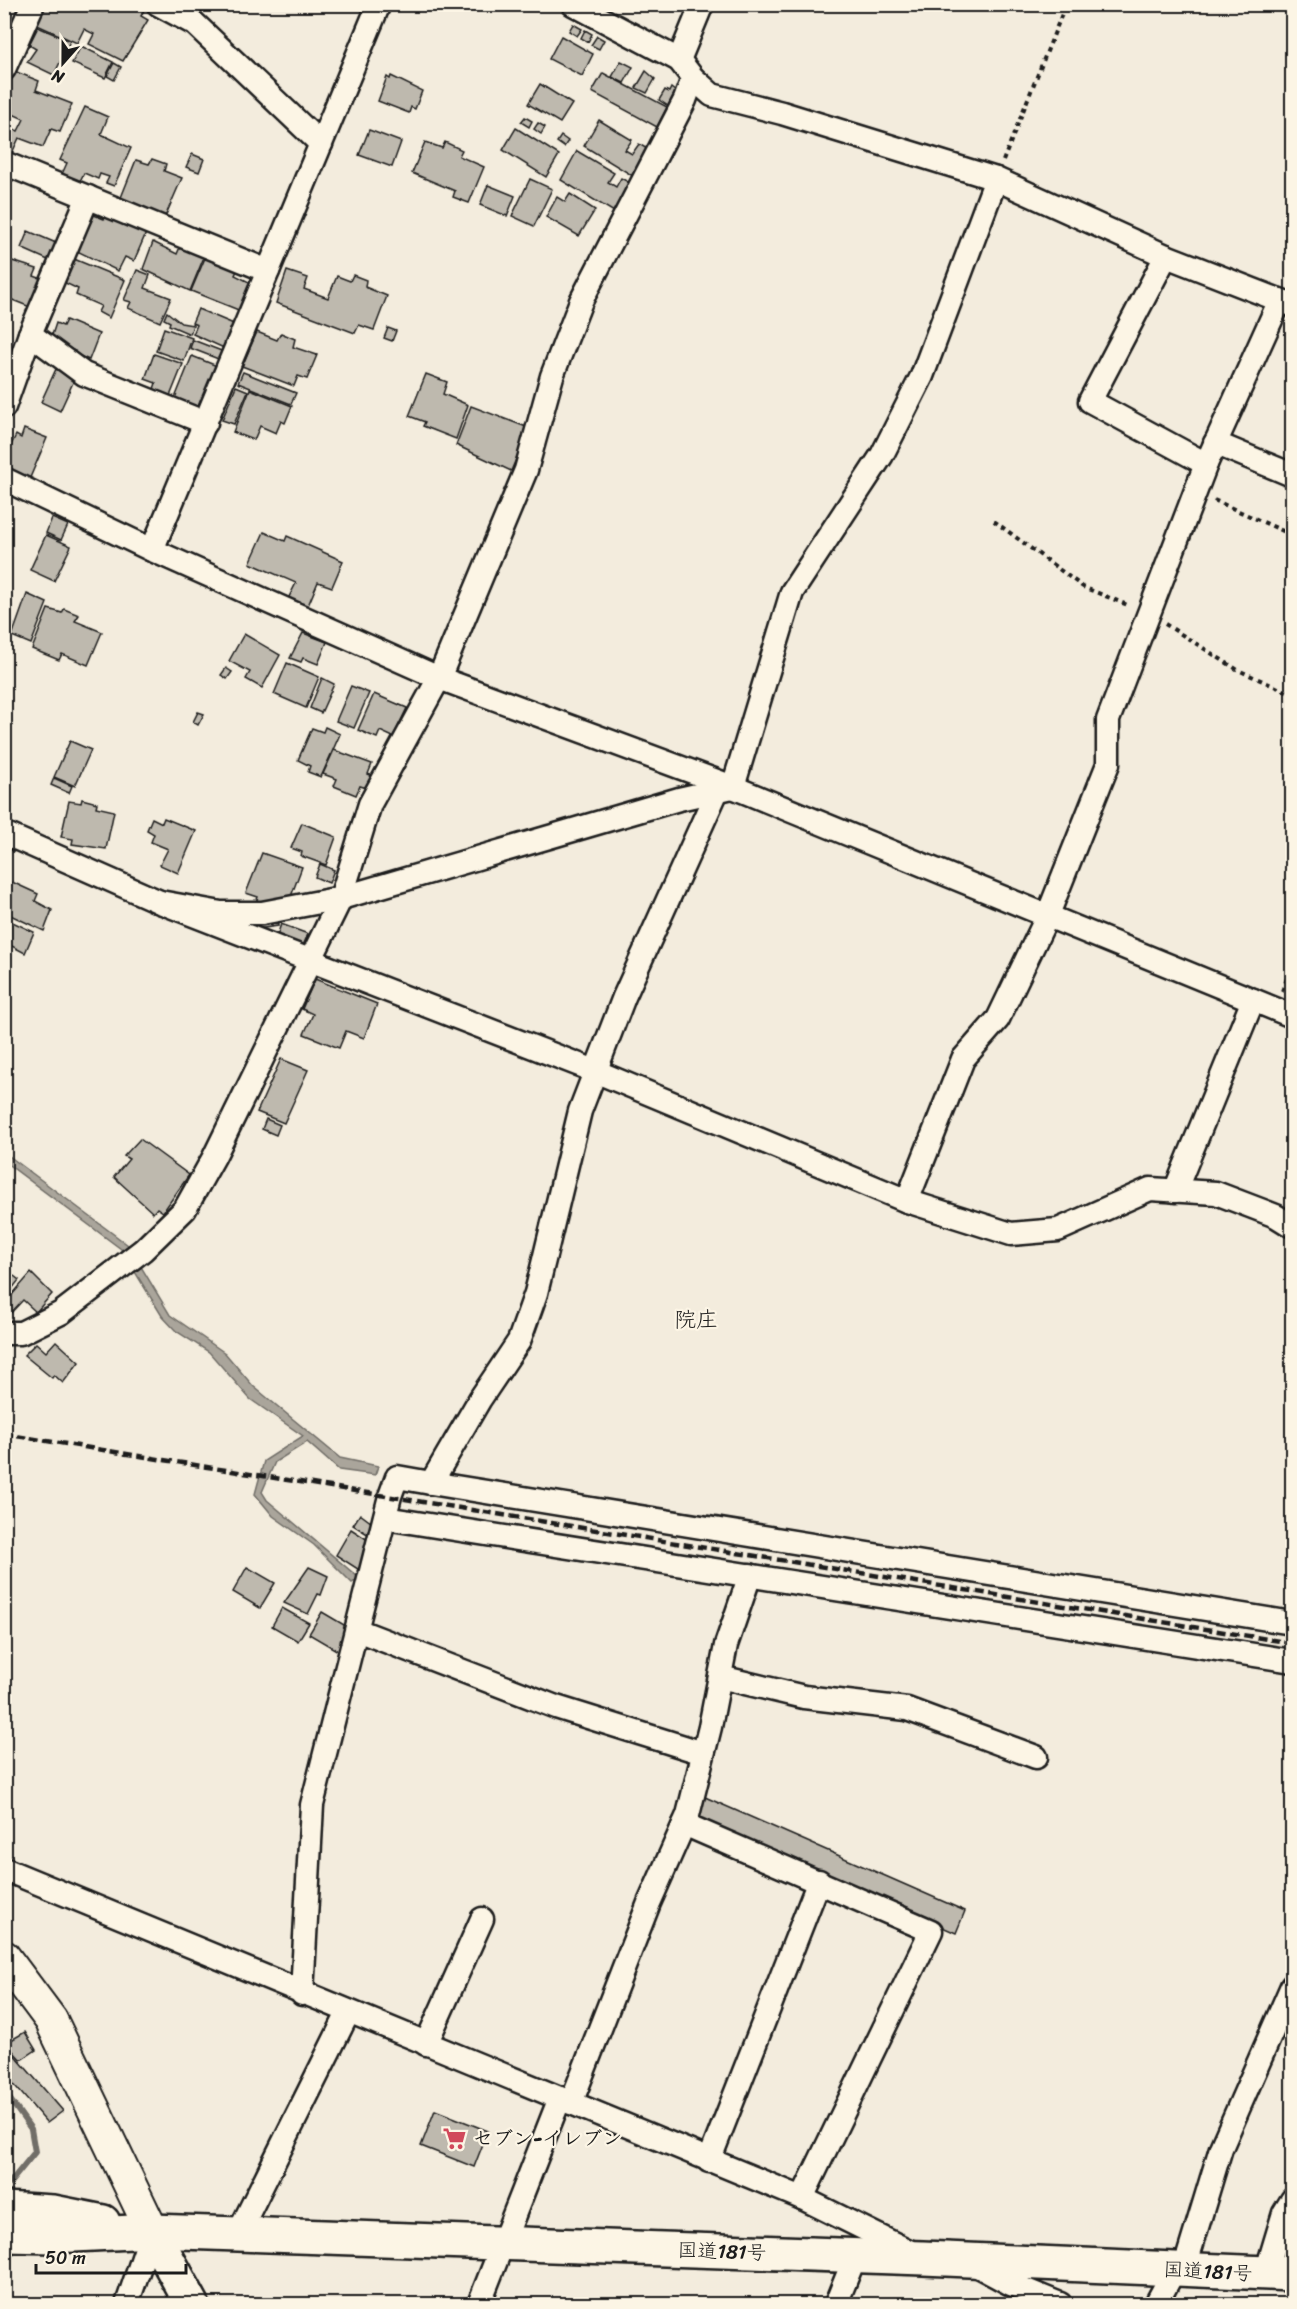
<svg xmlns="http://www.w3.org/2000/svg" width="1297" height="2309" font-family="Sriracha,'Klee One',sans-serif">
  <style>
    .water { fill: #aaa59b; stroke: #716e68; stroke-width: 1.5 }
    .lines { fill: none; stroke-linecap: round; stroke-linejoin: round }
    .stream { stroke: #716e68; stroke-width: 6 }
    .building { fill: #beb9ae; stroke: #1c1c1c; stroke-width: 1.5 }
    .street-casing { stroke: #1c1c1c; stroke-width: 27 }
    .secondary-casing { stroke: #1c1c1c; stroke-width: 36 }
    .highway-casing { stroke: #1c1c1c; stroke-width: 38 }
    .path { stroke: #1c1c1c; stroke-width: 4; stroke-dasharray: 4.5 4.5; stroke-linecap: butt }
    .street { stroke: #fcf5e5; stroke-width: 22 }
    .secondary { stroke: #fcf5e5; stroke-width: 32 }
    .highway { stroke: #fcf5e5; stroke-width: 33 }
    .rail { stroke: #1c1c1c; stroke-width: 4.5; stroke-dasharray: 9 4.5; stroke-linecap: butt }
    .labels { text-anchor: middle; stroke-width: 4.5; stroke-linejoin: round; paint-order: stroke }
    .poi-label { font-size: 20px; font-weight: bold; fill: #1c1c1c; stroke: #fcf5e5; text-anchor: start }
    .street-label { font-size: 20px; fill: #1c1c1c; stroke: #fcf5e5 }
    .quarter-label { font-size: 22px; fill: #1c1c1c; stroke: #fcf5e5 }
  </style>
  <rect width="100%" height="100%" fill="#f3ecdd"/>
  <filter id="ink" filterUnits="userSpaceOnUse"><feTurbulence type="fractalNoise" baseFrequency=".0167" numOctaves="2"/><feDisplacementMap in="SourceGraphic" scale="12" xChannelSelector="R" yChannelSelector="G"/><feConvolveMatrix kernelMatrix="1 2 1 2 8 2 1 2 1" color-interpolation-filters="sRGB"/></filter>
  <g filter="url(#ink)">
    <path class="water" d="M5,1153L128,1245L170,1315L225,1353L253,1386L340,1458L378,1466L375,1475L339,1470L307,1442L275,1462L262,1492L267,1500L359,1578L352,1583L314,1545L273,1516L255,1494L264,1461L303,1436L250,1399L209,1352L176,1331L162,1316L121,1249L5,1162Z"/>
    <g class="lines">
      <path class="stream" d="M4,2091L31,2129L35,2152L9,2184"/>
    </g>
    <g class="building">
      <path d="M47,4H138L145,8L141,16L148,20L123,61L89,44L94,34L84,29L77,43L35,24Z"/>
      <path d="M4,16L17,21L4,44Z"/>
      <path d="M573,24L582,29L577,36L569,31Z"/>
      <path d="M38,27L70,41L54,75L27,62L36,49L29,45Z"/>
      <path d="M585,30L592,34L588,42L581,38Z"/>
      <path d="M561,36L593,54L582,76L549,59Z"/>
      <path d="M597,36L604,40L599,49L591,45Z"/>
      <path d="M81,46L113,62L105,78L72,63Z"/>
      <path d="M621,61L633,67L624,83L612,77Z"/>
      <path d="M114,63L121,67L114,80L107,76Z"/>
      <path d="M14,71L39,81L36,90L72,104L60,132L51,129L43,147L19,138L12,153L4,150V125L18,131L24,119L4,110V91Z"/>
      <path d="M646,71L655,79L647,93L636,88Z"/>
      <path d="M603,73L667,107L657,127L592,92Z"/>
      <path d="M391,76L422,91L415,109L411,107L409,113L378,101L387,77L390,79Z"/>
      <path d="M540,84L572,104L560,123L528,104Z"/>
      <path d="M671,88L676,92L668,106L659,100L665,90L669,92Z"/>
      <path d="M85,107L108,117L101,134L131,148L114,186L106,183L109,177L100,174L98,179L84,173L80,181L62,174L67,163L60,160Z"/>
      <path d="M525,117L532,121L529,127L521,122Z"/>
      <path d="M599,120L632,140L625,150L632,154L639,144L649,150L633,176L584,146Z"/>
      <path d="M538,123L545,127L541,134L534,129Z"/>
      <path d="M516,128L559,155L546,177L503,150Z"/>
      <path d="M369,130L401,142L392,167L359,155Z"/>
      <path d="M561,136L568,141L564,147L557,142Z"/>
      <path d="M425,142L442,148L445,142L462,150L459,156L484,167L469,203L453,197L455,191L412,173Z"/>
      <path d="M577,151L614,173L608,182L616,187L621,178L630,183L614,212L561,180Z"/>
      <path d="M192,154L204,159L199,172L186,167Z"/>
      <path d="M152,159L166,164L164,171L182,178L165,217L120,200L136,160L149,164Z"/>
      <path d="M530,179L552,189L534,226L512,216Z"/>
      <path d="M488,185L515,196L507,216L480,205Z"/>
      <path d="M570,194L595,210L579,236L546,217L557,197L565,202Z"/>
      <path d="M108,213L146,233L134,261L125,257L118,271L77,251L94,215L104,219Z"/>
      <path d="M4,220L12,223L4,239Z"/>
      <path d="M28,231L56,243L48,260L21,248Z"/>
      <path d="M153,242L177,254L180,247L204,257L190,291L143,269Z"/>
      <path d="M205,258L222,265L225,260L239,267L235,275L253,284L241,311L191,291Z"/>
      <path d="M6,259L37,269L34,276L42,279L30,307L5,297L7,292L4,291Z"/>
      <path d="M74,259L125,280L109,318L98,312L101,306L76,295L78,289L63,282Z"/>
      <path d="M137,270L150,275L145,288L171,298L160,322L128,308L131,302L124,300Z"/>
      <path d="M287,271L308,278L304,289L328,298L337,276L350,281L353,275L366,280L365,287L387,296L374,330L359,325L355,333L276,303Z"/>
      <path d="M198,309L236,325L226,349L193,334L197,325L192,323Z"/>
      <path d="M167,312L181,323L193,325L190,334L169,325L170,322L164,319Z"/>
      <path d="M66,320L99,334L89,360L73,353L75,351L50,341L56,323L63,326Z"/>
      <path d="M164,328L192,338L184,361L156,351Z"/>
      <path d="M388,328L396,331L392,341L384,338Z"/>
      <path d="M257,332L277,340L281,333L295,339L293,347L317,355L307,379L298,376L294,386L242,366Z"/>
      <path d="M193,340L224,352L221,360L190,348Z"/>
      <path d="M154,354L183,364L168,401L152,395L156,383L145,379Z"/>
      <path d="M192,356L217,366L198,413L173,403Z"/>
      <path d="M56,369L75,378L60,411L41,402Z"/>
      <path d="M243,372L296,393L291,404L238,383Z"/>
      <path d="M426,374L447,382L443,394L468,405L456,439L423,426L425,422L409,416Z"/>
      <path d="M236,386L248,391L234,424L222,420Z"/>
      <path d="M250,389L292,406L285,423L281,421L276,433L260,426L254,440L233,432Z"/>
      <path d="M471,406L529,428L511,471L456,445Z"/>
      <path d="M24,429L47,438L29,480L4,471V445L10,447L16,435L21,438Z"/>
      <path d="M52,518L68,525L61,540L46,533Z"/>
      <path d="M264,532L285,541L287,536L343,561L332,587L318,582L307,608L288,599L296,583L250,563Z"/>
      <path d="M46,535L71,546L54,581L30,570Z"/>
      <path d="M27,594L47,603L31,644L12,636Z"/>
      <path d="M48,609L62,613L64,609L79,615L75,621L102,632L88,665L62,654L59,660L32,649Z"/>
      <path d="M4,621L13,624L6,643H4Z"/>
      <path d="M303,633L327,642L318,664L303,658L301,662L290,658Z"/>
      <path d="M244,634L280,655L262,688L246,679L250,672L229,661Z"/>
      <path d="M287,663L319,677L306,708L274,694Z"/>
      <path d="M226,668L232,672L227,679L221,675Z"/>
      <path d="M322,678L334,684L321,713L310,708Z"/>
      <path d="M351,686L369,693L354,728L336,721Z"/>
      <path d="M374,694L407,708L393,737L380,731L377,738L358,730Z"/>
      <path d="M198,712L204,714L198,725L193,722Z"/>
      <path d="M325,727L340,734L321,777L308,772L310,766L298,760L312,728L323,732Z"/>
      <path d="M70,741L91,750L75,786L54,777Z"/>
      <path d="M334,750L372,764L368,774L373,776L367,788L360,786L356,795L334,786L337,779L323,774Z"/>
      <path d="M54,778L72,786L69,793L51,785Z"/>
      <path d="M82,799L97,803L96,807L114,811L106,849L72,844L73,839L61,837L69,801L81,803Z"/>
      <path d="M152,818L162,823L164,818L196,831L178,873L160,865L168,849L151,842L154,834L147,830Z"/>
      <path d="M302,823L336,837L326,865L301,856L302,852L291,848Z"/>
      <path d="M262,853L302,867L290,899L256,902L258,897L246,893Z"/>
      <path d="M320,864L334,870L329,883L315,877Z"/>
      <path d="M12,882L38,894L35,901L52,910L44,931L4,912V898Z"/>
      <path d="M4,918L34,932L25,953L4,942Z"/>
      <path d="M277,919L278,926L257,929L256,921Z"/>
      <path d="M281,924L308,934L302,948L276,939Z"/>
      <path d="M315,979L377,1004L364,1038L346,1031L339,1048L304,1034L313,1014L302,1009Z"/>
      <path d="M281,1059L308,1070L284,1123L257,1112Z"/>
      <path d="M266,1119L280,1125L276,1135L262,1129Z"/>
      <path d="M140,1139L189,1175L163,1212L157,1208L153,1213L114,1177L129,1159L124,1156Z"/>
      <path d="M10,1273L19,1280L8,1294L4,1291V1279Z"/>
      <path d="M31,1273L52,1294L36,1312L23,1300L4,1320V1304Z"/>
      <path d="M56,1341L79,1362L63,1383L54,1375L52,1378L24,1355L36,1343L46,1352Z"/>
      <path d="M360,1514L376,1526L369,1535L353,1525Z"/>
      <path d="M351,1529L368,1540L363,1552L366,1553L363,1557L366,1559L362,1575L357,1571L358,1569L336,1555Z"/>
      <path d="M247,1567L275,1583L260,1608L233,1592Z"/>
      <path d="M309,1567L328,1576L321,1595L318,1594L308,1614L284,1603Z"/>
      <path d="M282,1608L309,1623L298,1641L272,1626Z"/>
      <path d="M322,1612L351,1629L338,1651L309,1634Z"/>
      <path d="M705,1797L965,1911L956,1933L696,1819Z"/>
      <path d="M25,2032L36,2050L21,2060L6,2043Z"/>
      <path d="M5,2044L63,2111L47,2123L4,2073Z"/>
      <path d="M435,2110L488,2131L474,2167L421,2146Z"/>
    </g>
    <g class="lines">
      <defs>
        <g id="street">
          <path d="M158,4L195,24L321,144"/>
          <path d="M573,4L679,60L693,78L712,95L782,113L996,179L1166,256L1292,305"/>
          <path d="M679,60L702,4"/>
          <path d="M4,69L33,4"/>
          <path d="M4,163L268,271"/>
          <path d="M30,334L84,374L206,423"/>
          <path d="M4,407L30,334L88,197"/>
          <path d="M1215,443L1292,475"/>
          <path d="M1206,464L1280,300"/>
          <path d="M4,479L152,550L439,678L733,787L1292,1016"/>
          <path d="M152,550L379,4"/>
          <path d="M733,787L792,592L882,455L922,376L996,179"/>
          <path d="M4,833L160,902L221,913H262L341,898L679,799L728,788"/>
          <path d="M160,902L595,1071L907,1201L1011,1234L1058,1230L1150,1189L1216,1193L1276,1216L1292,1226"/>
          <path d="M1175,1191L1253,1000"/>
          <path d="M907,1201L963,1059L998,1019L1047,917L1108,764V720L1206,464L1090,401L1166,256"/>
          <path d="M4,1333H21L61,1313L143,1250L185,1209L214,1157L341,898L370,804L439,678L526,470L552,376L581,301L685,100L693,78"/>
          <path d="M431,1483L1292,1623"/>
          <path d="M385,1518L1292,1661"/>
          <path d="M357,1630L556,1707L703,1753"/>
          <path d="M720,1677L804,1697L907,1709L1036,1757"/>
          <path d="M684,1824L931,1931L802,2198"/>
          <path d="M4,1869L802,2198L915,2254"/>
          <path d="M302,1994L312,1805L390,1496L397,1477L431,1483L480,1399L519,1341L536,1293L580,1111L624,997L717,791"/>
          <path d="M426,2044L482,1919"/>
          <path d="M571,2103L649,1903L688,1815L710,1727L726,1645L750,1575"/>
          <path d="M709,2161L819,1881"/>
          <path d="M238,2234L348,2013"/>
          <path d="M974,2264L1011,2284L1060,2304"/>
          <path d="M1184,2270L1221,2148L1292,1986"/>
          <path d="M1266,2273L1284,2213L1292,2200"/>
          <path d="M127,2304L152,2231"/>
          <path d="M479,2304L560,2098"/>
          <path d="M836,2304L855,2257"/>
          <path d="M1156,2304L1175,2269"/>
        </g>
        <path id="secondary" d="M4,1957L51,2020L152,2231"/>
        <g id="highway">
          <path d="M4,2209L53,2212L103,2222"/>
          <path d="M152,2231L192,2304"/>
          <path d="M4,2235L54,2236L152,2231L238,2234L923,2258L1292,2274"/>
        </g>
      </defs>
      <use href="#street" class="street-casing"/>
      <use href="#secondary" class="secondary-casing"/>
      <use href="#highway" class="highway-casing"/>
      <g class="path">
        <path d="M1003,161L1066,4"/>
        <path d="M1214,500L1292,535"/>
        <path d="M994,521L1083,587L1130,606"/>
        <path d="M1165,624L1238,670L1292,694"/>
        <path d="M1282,991L1292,966"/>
      </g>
      <use href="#street" class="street"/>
      <use href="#secondary" class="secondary"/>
      <use href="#highway" class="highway"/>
      <path class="rail" d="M4,1434L1292,1643"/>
    </g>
  </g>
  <defs>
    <symbol id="supermarket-bare" viewBox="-9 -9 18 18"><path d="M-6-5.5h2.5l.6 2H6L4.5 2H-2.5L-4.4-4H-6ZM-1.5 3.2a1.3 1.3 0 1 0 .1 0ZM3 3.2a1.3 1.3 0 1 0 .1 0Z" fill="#d1495b" stroke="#fcf5e5" stroke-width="2.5" paint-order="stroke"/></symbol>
  </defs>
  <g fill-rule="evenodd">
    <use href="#supermarket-bare" x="438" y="2122" width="33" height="33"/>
  </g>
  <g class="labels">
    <g class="poi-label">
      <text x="473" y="2145">セブン-イレブン</text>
    </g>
    <g class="street-label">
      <text transform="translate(722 2251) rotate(2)" y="7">国道181号</text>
      <text transform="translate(1208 2271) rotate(3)" y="7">国道181号</text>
    </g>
    <g class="quarter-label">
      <text x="696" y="1327">院庄</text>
    </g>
  </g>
  <rect width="1297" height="2309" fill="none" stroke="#fcf5e5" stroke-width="24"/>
  <rect x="12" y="12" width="1273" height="2285" fill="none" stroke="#1c1c1c" stroke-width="2" filter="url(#ink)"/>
  <g transform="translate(63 63) rotate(201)" stroke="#fcf5e5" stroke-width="4.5" paint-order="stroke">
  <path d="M0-4.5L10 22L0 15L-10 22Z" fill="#1c1c1c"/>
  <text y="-9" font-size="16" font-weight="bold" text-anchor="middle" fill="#1c1c1c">N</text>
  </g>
  <path d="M36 2264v9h150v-9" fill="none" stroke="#1c1c1c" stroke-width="3"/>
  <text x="45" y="2264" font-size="18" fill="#1c1c1c" stroke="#fcf5e5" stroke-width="4.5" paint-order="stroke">50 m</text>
</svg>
